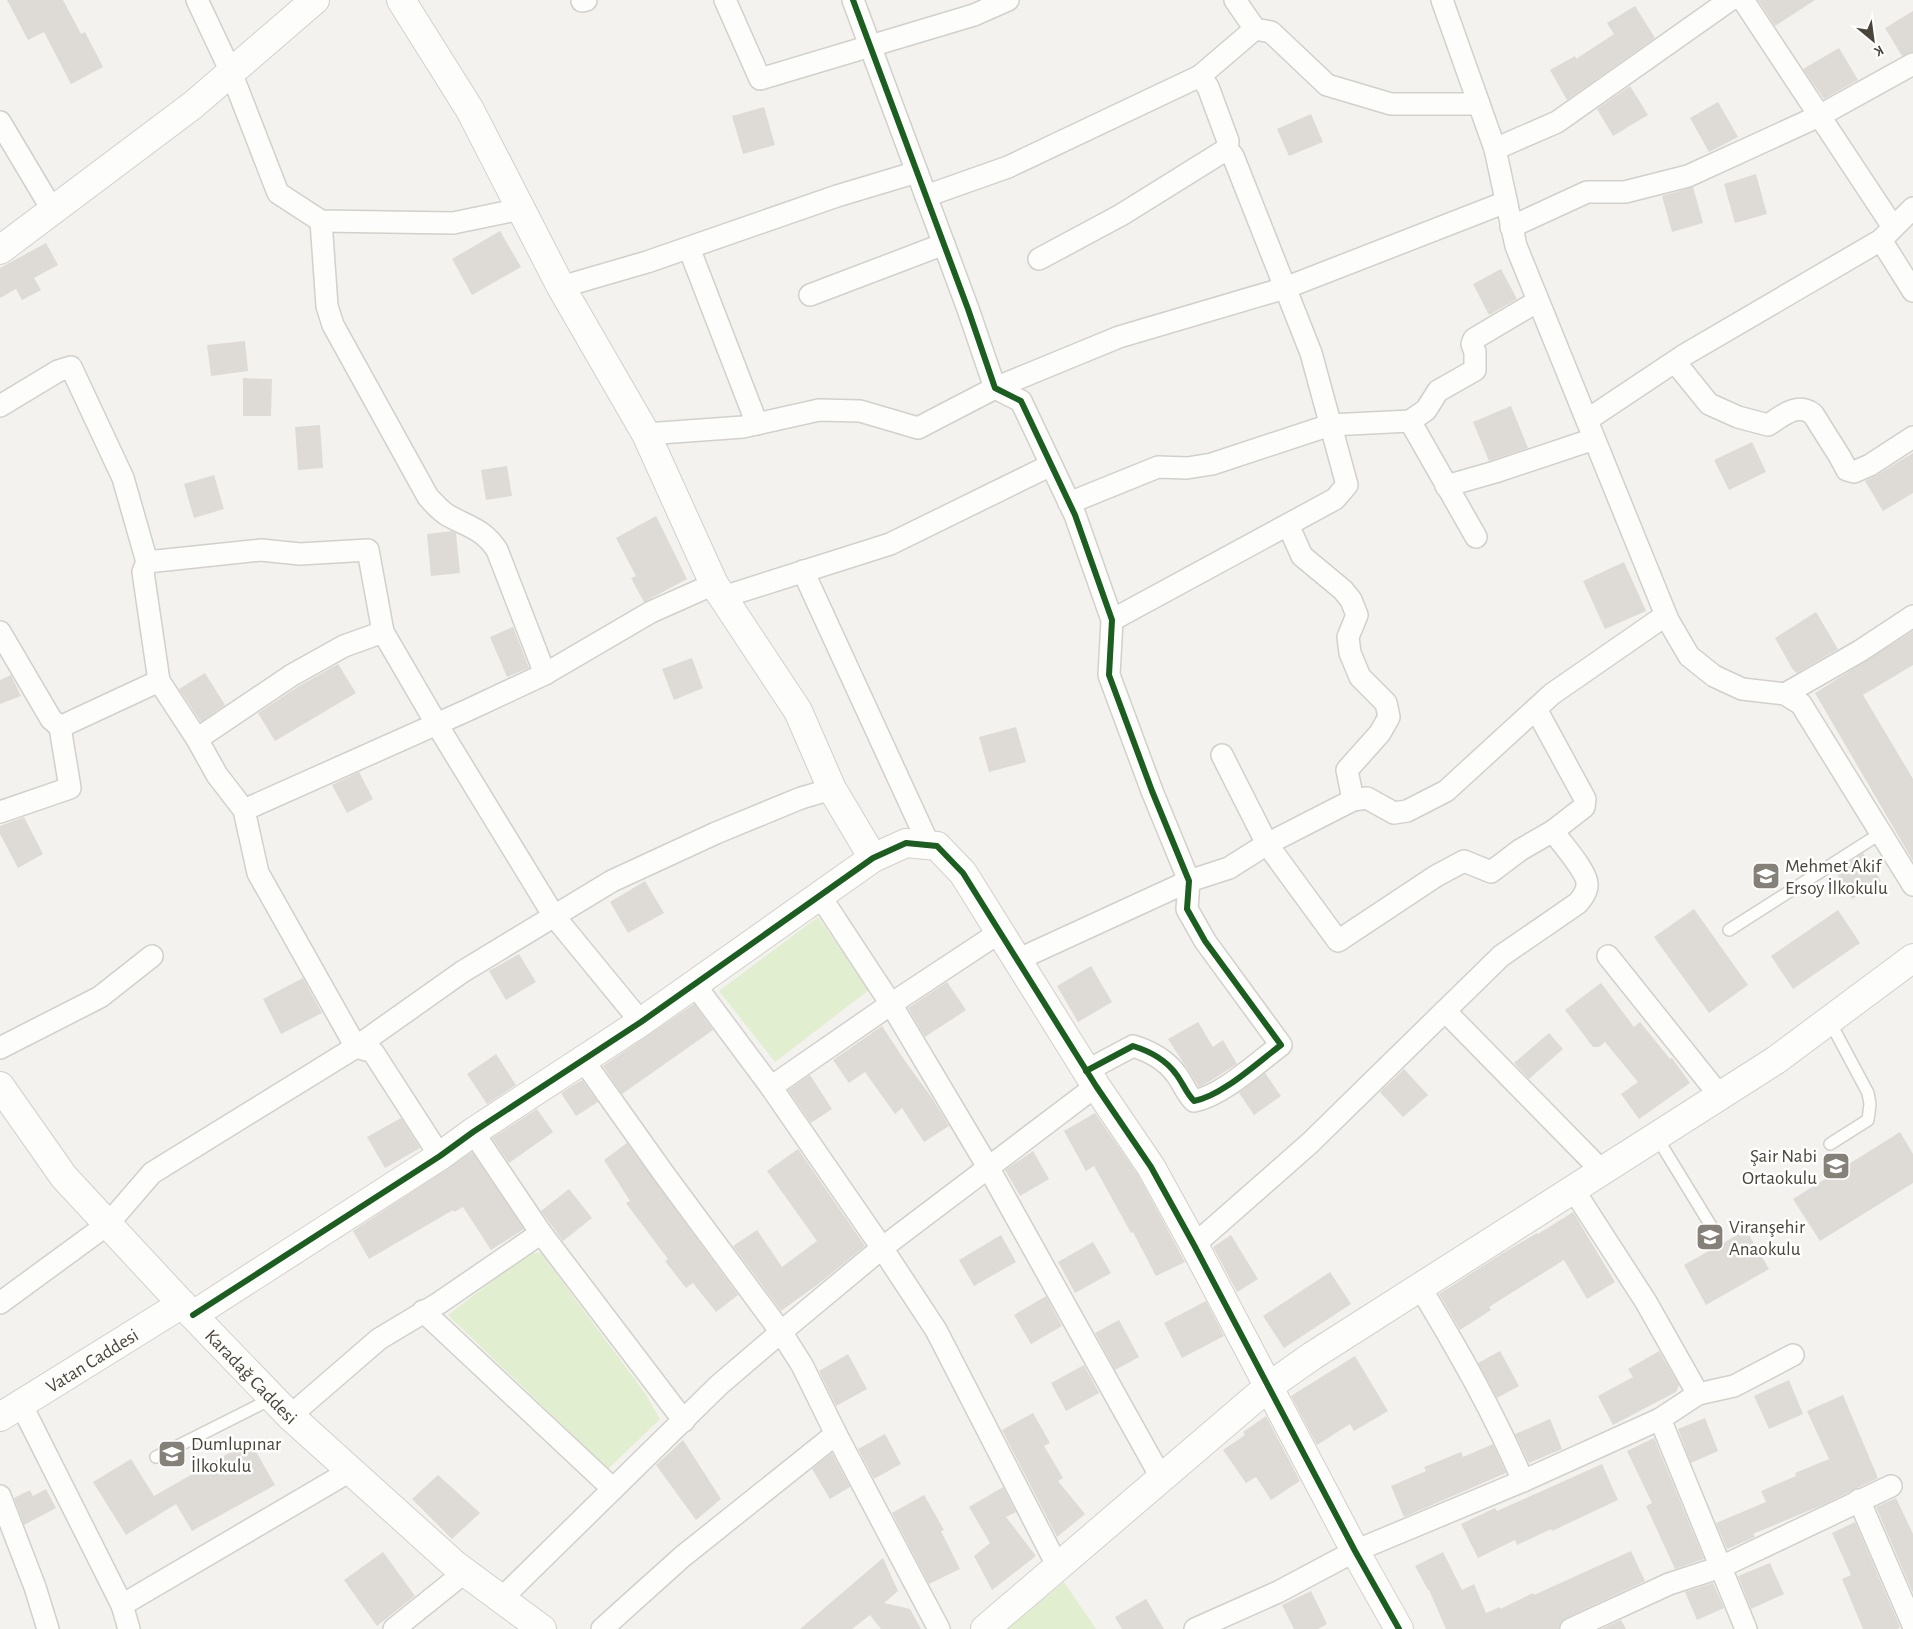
<svg xmlns="http://www.w3.org/2000/svg" width="1913" height="1629" font-family="'Alegreya Sans',sans-serif">
  <style>
    .green { fill: #e1eecf }
    .building { fill: #dedbd6 }
    .lines { fill: none; stroke-linecap: round; stroke-linejoin: round }
    .service-casing { stroke: #d2d0cb; stroke-width: 14 }
    .minor-casing { stroke: #d2d0cb; stroke-width: 24 }
    .tertiary-casing { stroke: #d2d0cb; stroke-width: 30 }
    .service { stroke: #fdfdfc; stroke-width: 11 }
    .minor { stroke: #fdfdfc; stroke-width: 21 }
    .tertiary { stroke: #fdfdfc; stroke-width: 28 }
    .cycleway-casing { stroke: #fff; stroke-width: 9 }
    .cycleway { stroke: #1b5e20; stroke-width: 6 }
    .labels { text-anchor: middle; stroke-width: 5; stroke-linejoin: round; paint-order: stroke }
    .poi-label { font-size: 19px; fill: #4b4439; stroke: #fff; text-anchor: start }
    .street-label { font-size: 19px; fill: #4b4439; stroke: #fff }
  </style>
  <rect width="100%" height="100%" fill="#f4f2ee"/>
  <g class="green">
    <path d="M818,917L869,990L775,1062L719,991Z"/>
    <path d="M529,1253H541L645,1393L660,1419L608,1469L448,1315Z"/>
    <path d="M1064,1582L1096,1629H1008Z"/>
  </g>
  <g class="building">
    <path d="M7,0H63L81,34L85,32L103,67L71,84L44,32L28,40Z"/>
    <path d="M1758,0H1815L1775,26Z"/>
    <path d="M1635,6L1655,38L1567,100L1550,70L1575,56L1576,59L1614,34L1607,23Z"/>
    <path d="M1913,11V52L1902,56L1885,28Z"/>
    <path d="M1839,48L1858,80L1824,99L1803,69Z"/>
    <path d="M1630,86L1648,115L1613,136L1597,109Z"/>
    <path d="M1718,102L1738,137L1709,152L1690,118Z"/>
    <path d="M764,107L775,145L743,154L732,116Z"/>
    <path d="M1311,114L1323,142L1289,156L1277,129Z"/>
    <path d="M1756,174L1767,214L1735,223L1724,184Z"/>
    <path d="M1693,187L1703,223L1672,232L1662,196Z"/>
    <path d="M500,231L521,267L472,295L452,259Z"/>
    <path d="M46,243L58,265L34,278L41,290L22,300L16,289L0,298V268Z"/>
    <path d="M1501,269L1517,299L1489,315L1473,284Z"/>
    <path d="M245,341L248,371L211,376L207,345Z"/>
    <path d="M243,378L272,379L271,416H243Z"/>
    <path d="M1511,406L1528,448L1489,461L1473,422Z"/>
    <path d="M320,425L323,468L298,470L295,427Z"/>
    <path d="M1752,442L1766,472L1729,490L1714,460Z"/>
    <path d="M1913,453V493L1883,511L1865,481L1877,475Z"/>
    <path d="M507,466L512,496L486,500L481,470Z"/>
    <path d="M214,475L224,509L194,518L184,484Z"/>
    <path d="M656,516L687,579L644,602L631,578L636,576L616,538Z"/>
    <path d="M452,531L456,533L460,573L431,576L427,534Z"/>
    <path d="M1624,562L1646,611L1605,629L1583,581Z"/>
    <path d="M1816,612L1838,649L1797,673L1793,670L1775,638Z"/>
    <path d="M513,627L529,668L507,677L490,637Z"/>
    <path d="M1913,631V665L1863,695L1913,779V861L1815,693Z"/>
    <path d="M692,658L703,688L674,700L662,669Z"/>
    <path d="M338,664L356,693L275,741L258,713L299,686Z"/>
    <path d="M205,673L225,705L201,722L179,689Z"/>
    <path d="M11,675L21,696L0,704V680Z"/>
    <path d="M1016,727L1026,762L989,772L979,737Z"/>
    <path d="M359,772L373,799L347,813L332,785Z"/>
    <path d="M24,817L43,854L18,868L0,834V826Z"/>
    <path d="M1863,853L1881,881L1852,899L1835,871Z"/>
    <path d="M645,881L664,913L628,933L610,902Z"/>
    <path d="M1694,909L1748,985L1709,1013L1654,937Z"/>
    <path d="M1838,910L1860,943L1793,989L1771,956Z"/>
    <path d="M519,954L536,982L506,1000L489,971Z"/>
    <path d="M1091,966L1112,1002L1078,1022L1057,986Z"/>
    <path d="M303,978L322,1013L281,1034L263,999Z"/>
    <path d="M947,982L966,1010L925,1037L908,1008Z"/>
    <path d="M1601,983L1634,1027L1640,1022L1670,1059L1672,1058L1690,1083L1639,1119L1621,1094L1638,1082L1605,1042L1599,1047H1593L1565,1010Z"/>
    <path d="M694,1004L713,1030L622,1094L603,1066Z"/>
    <path d="M1198,1022L1213,1047L1223,1040L1237,1064L1210,1081L1199,1087L1168,1039Z"/>
    <path d="M882,1026L905,1061L932,1098L949,1126L924,1142L902,1108L895,1114L865,1072L849,1083L833,1060Z"/>
    <path d="M1549,1033L1563,1049L1529,1079L1514,1063Z"/>
    <path d="M496,1054L516,1085L487,1104L467,1074Z"/>
    <path d="M1404,1069L1428,1095L1403,1117L1380,1092Z"/>
    <path d="M1265,1073L1281,1096L1254,1115L1239,1093Z"/>
    <path d="M810,1075L832,1109L811,1123L788,1090Z"/>
    <path d="M582,1080L598,1102L576,1116L561,1093Z"/>
    <path d="M537,1109L553,1132L509,1163L492,1138Z"/>
    <path d="M1095,1113L1138,1175L1185,1262L1156,1276L1133,1232L1131,1233L1094,1166L1086,1171L1064,1131Z"/>
    <path d="M401,1118L420,1148L385,1168L367,1137Z"/>
    <path d="M1900,1132L1913,1154V1183L1820,1241L1793,1199Z"/>
    <path d="M627,1143L738,1295L716,1312L693,1283L686,1288L665,1261L668,1259L626,1203L630,1201L604,1160Z"/>
    <path d="M798,1149L865,1246L821,1282L781,1311L733,1246L757,1230L782,1267L817,1241L767,1171Z"/>
    <path d="M1033,1151L1049,1179L1020,1196L1005,1170Z"/>
    <path d="M472,1152L524,1229L491,1250L463,1207L454,1212L453,1210L369,1259L353,1231Z"/>
    <path d="M569,1189L592,1218L563,1241L541,1211Z"/>
    <path d="M1573,1212L1615,1282L1587,1299L1564,1260L1489,1307L1491,1310L1460,1330L1439,1294L1503,1253L1537,1233L1538,1234Z"/>
    <path d="M1746,1230L1769,1269L1706,1305L1684,1265Z"/>
    <path d="M1001,1235L1016,1262L974,1286L959,1260Z"/>
    <path d="M1231,1235L1258,1279L1237,1292L1213,1247Z"/>
    <path d="M1093,1242L1111,1273L1075,1293L1058,1262Z"/>
    <path d="M1330,1272L1351,1304L1284,1348L1263,1316Z"/>
    <path d="M1046,1296L1062,1326L1031,1344L1014,1315Z"/>
    <path d="M1206,1301L1224,1336L1182,1358L1164,1323Z"/>
    <path d="M1119,1320L1139,1357L1115,1370L1095,1333Z"/>
    <path d="M1500,1351L1519,1386L1497,1398L1478,1363Z"/>
    <path d="M1659,1351L1679,1385L1676,1392L1613,1425L1598,1396L1633,1377L1628,1369Z"/>
    <path d="M848,1354L867,1389L836,1406L819,1371Z"/>
    <path d="M1355,1356L1388,1411L1354,1431L1350,1424L1317,1445L1291,1396Z"/>
    <path d="M1084,1365L1099,1393L1066,1411L1051,1383Z"/>
    <path d="M1789,1380L1803,1414L1769,1429L1754,1396Z"/>
    <path d="M1843,1395L1878,1478L1825,1504L1753,1534L1755,1537L1727,1549L1716,1523L1766,1502L1761,1491L1796,1476L1795,1473L1829,1459L1807,1411Z"/>
    <path d="M1033,1413L1050,1443L1044,1446L1063,1478L1058,1481L1085,1514L1057,1537L1002,1430Z"/>
    <path d="M1266,1416L1300,1481L1271,1500L1256,1477L1246,1483L1223,1450L1245,1435L1243,1432Z"/>
    <path d="M1705,1418L1718,1451L1691,1463L1678,1429Z"/>
    <path d="M1550,1419L1562,1449L1529,1463L1515,1434Z"/>
    <path d="M885,1434L901,1464L874,1479L858,1449Z"/>
    <path d="M1654,1438L1704,1559L1675,1569L1646,1506L1652,1503L1627,1451Z"/>
    <path d="M683,1440L721,1499L696,1520L656,1465Z"/>
    <path d="M250,1441L275,1485L192,1531L176,1504L126,1535L93,1482L131,1459L154,1496Z"/>
    <path d="M1493,1444L1506,1473L1404,1517L1391,1486L1426,1471L1424,1467L1461,1452L1463,1457Z"/>
    <path d="M832,1453L850,1487L830,1499L812,1469Z"/>
    <path d="M1602,1464L1618,1500L1552,1531L1551,1529L1517,1545L1515,1540L1478,1558L1461,1524L1495,1508L1497,1511Z"/>
    <path d="M438,1475L480,1513L452,1539L412,1499Z"/>
    <path d="M1003,1487L1016,1512L1006,1517L1036,1556L992,1590L974,1556L990,1543L969,1507Z"/>
    <path d="M46,1489L56,1508L24,1525L14,1498L30,1490L33,1496Z"/>
    <path d="M924,1495L944,1530L941,1531L960,1569L929,1584L892,1513Z"/>
    <path d="M1896,1498L1913,1534V1593L1876,1507Z"/>
    <path d="M1855,1522L1900,1627L1897,1629H1863L1842,1579L1851,1575L1832,1533Z"/>
    <path d="M1631,1551L1645,1581L1566,1618L1561,1622L1559,1629H1446L1429,1590H1428L1415,1566L1443,1552L1462,1590L1474,1584L1486,1613L1500,1607V1609L1533,1593L1534,1595Z"/>
    <path d="M383,1552L415,1596L377,1626L344,1580Z"/>
    <path d="M883,1558L898,1591L884,1603L910,1609L921,1629H881L870,1615L852,1629H800Z"/>
    <path d="M1770,1563L1784,1594L1751,1609L1738,1576Z"/>
    <path d="M1713,1583L1724,1608L1697,1620L1685,1592Z"/>
    <path d="M1311,1591L1327,1624L1318,1629H1294L1282,1605Z"/>
    <path d="M1146,1599L1164,1629H1122L1115,1617Z"/>
    <path d="M1621,1620L1626,1629H1601Z"/>
  </g>
  <g class="lines">
    <defs>
      <g id="service">
        <path d="M1729,930L1881,833"/>
        <path d="M1829,1020L1868,1093L1870,1104L1868,1120L1830,1144"/>
        <path d="M1656,1136L1716,1234"/>
        <path d="M156,1457L273,1398"/>
      </g>
      <g id="minor">
        <path d="M197,0L231,72L278,193L321,221L453,223L521,209"/>
        <path d="M725,0L760,79L974,15L1008,0"/>
        <path d="M853,0L968,309L995,388L1021,401L1075,515L1112,620L1109,675L1152,791L1189,881L1187,909L1205,941L1281,1045C1258,1062 1222,1096 1194,1101C1186,1093 1183,1083 1176,1074C1166,1060 1149,1051 1133,1046L1086,1071"/>
        <path d="M1235,0L1255,29L1271,32L1327,85L1391,104H1479"/>
        <path d="M1442,0L1495,149L1516,246L1668,620L1689,656L1714,676L1742,689L1785,694L1801,704L1913,885"/>
        <path d="M1743,0L1893,227"/>
        <path d="M582,1L586,0"/>
        <path d="M0,122L53,211"/>
        <path d="M1495,149L1557,122L1730,0"/>
        <path d="M926,196L1008,167L1200,76L1255,29"/>
        <path d="M321,221L327,306L333,325L428,497C434,503 441,512 449,516C469,527 483,529 497,550L545,674"/>
        <path d="M1511,227L1587,192H1625L1688,176L1819,116L1913,64"/>
        <path d="M1881,240L1913,291"/>
        <path d="M689,248L757,424"/>
        <path d="M1039,259L1121,215L1227,149L1228,141L1208,87L1200,76"/>
        <path d="M561,287L647,262L837,196L917,172"/>
        <path d="M810,295L944,244"/>
        <path d="M1675,362L1709,404L1738,417L1768,425C1782,416 1797,402 1813,414L1840,457L1847,470L1854,472L1870,465L1913,437"/>
        <path d="M0,406L58,371L71,367L123,478L147,562L143,572L159,681L197,739L217,775L244,810L258,873L356,1047L373,1052L440,1156"/>
        <path d="M1587,420L1686,354L1881,240L1913,208"/>
        <path d="M1410,421L1476,537"/>
        <path d="M646,434L743,427L819,410L860,411L918,428L995,388L1119,337L1285,288L1506,202"/>
        <path d="M1446,486L1495,472L1594,439"/>
        <path d="M1069,503L1158,467L1187,468L1212,464L1330,425L1410,421L1426,410L1438,391L1475,370V352L1472,344L1474,339L1538,301"/>
        <path d="M1288,525L1302,556L1343,590L1351,600L1357,615L1348,637L1350,653L1360,677L1386,703L1389,717L1380,733L1347,770L1353,800"/>
        <path d="M147,562L261,550L300,554L368,550L383,632L436,723L554,916L641,1022"/>
        <path d="M803,571L929,845"/>
        <path d="M723,597L890,544L1051,465"/>
        <path d="M1112,620L1335,499L1347,485L1311,353L1233,156L1227,149"/>
        <path d="M0,632L51,719L60,727L70,788L0,812"/>
        <path d="M1785,694L1860,651L1913,616"/>
        <path d="M60,727L159,681"/>
        <path d="M197,739L292,675L344,646L383,632"/>
        <path d="M1222,755L1267,844L1338,941L1436,876L1464,861L1491,872L1520,850L1553,831L1584,807L1585,799L1536,709"/>
        <path d="M244,810L468,710L545,674L651,612L714,584"/>
        <path d="M820,896L891,1004L988,1167L1162,1479"/>
        <path d="M1608,956L1720,1096"/>
        <path d="M1017,960L1189,881L1229,868L1267,844L1353,800L1367,798L1394,813L1407,811L1446,791L1552,694L1666,615"/>
        <path d="M695,985L771,1087L882,1248L936,1330L1058,1567"/>
        <path d="M1445,1011L1602,1171"/>
        <path d="M0,1048L100,997L152,956"/>
        <path d="M583,1060L664,1174L781,1332L802,1365L836,1434L939,1629"/>
        <path d="M771,1087L891,1004L1000,932"/>
        <path d="M473,1132L541,1233L684,1421"/>
        <path d="M1573,1189L1646,1302L1698,1394"/>
        <path d="M1194,1245L1310,1143L1501,956L1578,903C1582,898 1587,892 1587,885C1588,872 1561,843 1553,831"/>
        <path d="M1420,1287C1458,1350 1494,1413 1523,1481"/>
        <path d="M0,1303L108,1224L152,1173L356,1047L462,972L612,881L716,833L801,798L832,789"/>
        <path d="M423,1311L613,1489"/>
        <path d="M21,1404L122,1605L129,1629"/>
        <path d="M290,1416L379,1339L439,1303L541,1233"/>
        <path d="M1660,1419L1746,1629"/>
        <path d="M0,1496L35,1587L48,1629"/>
        <path d="M1859,1500L1913,1625"/>
        <path d="M501,1599L719,1385L781,1332L882,1248L1096,1086"/>
        <path d="M122,1605L350,1471"/>
        <path d="M394,1629L465,1572"/>
        <path d="M602,1629L682,1557L836,1434"/>
        <path d="M1195,1629L1278,1592L1355,1551L1523,1481L1660,1419L1698,1394L1734,1386L1793,1355"/>
        <path d="M1571,1629L1669,1584L1721,1567L1891,1486"/>
      </g>
      <g id="tertiary">
        <path d="M401,0L470,110L561,287L646,434L714,584L798,711L832,789L873,858"/>
        <path d="M0,250L193,105L315,0"/>
        <path id="s1" d="M0,1086L64,1177L182,1304L290,1416L454,1564L542,1629"/>
        <path d="M193,1315L440,1156L473,1132L641,1022L873,858L906,843L937,846L963,873L1096,1086L1151,1167L1194,1245L1355,1551L1399,1629"/>
        <path id="s2" d="M0,1417L182,1304"/>
        <path d="M985,1629L1268,1387L1312,1356L1776,1060L1913,958"/>
      </g>
    </defs>
    <use href="#service" class="service-casing"/>
    <use href="#minor" class="minor-casing"/>
    <use href="#tertiary" class="tertiary-casing"/>
    <use href="#service" class="service"/>
    <use href="#minor" class="minor"/>
    <use href="#tertiary" class="tertiary"/>
    <defs>
      <g id="cycleway">
        <path d="M853,0L968,309L995,388L1021,401L1075,515L1112,620L1109,675L1152,791L1189,881L1187,909L1205,941L1281,1045C1258,1062 1222,1096 1194,1101C1186,1093 1183,1083 1176,1074C1166,1060 1149,1051 1133,1046L1086,1071"/>
        <path d="M193,1315L440,1156L473,1132L641,1022L873,858L906,843L937,846L963,873L1096,1086L1151,1167L1194,1245L1355,1551L1399,1629"/>
      </g>
    </defs>
    <use href="#cycleway" class="cycleway-casing"/>
    <use href="#cycleway" class="cycleway"/>
  </g>
  <defs>
    <symbol id="school-square" viewBox="-11 -11 22 22"><rect x="-9" y="-9" width="18" height="18" rx="4" fill="#868178" stroke="#fff"/><path d="M0-5L7-2L0 1L-7-2ZM-4 1L0 2.5L4 1V4Q0 6-4 4Z" fill="#fff"/></symbol>
  </defs>
  <g fill-rule="evenodd">
    <use href="#school-square" x="1750" y="860" width="32" height="32"/>
    <use href="#school-square" x="1820" y="1150" width="32" height="32"/>
    <use href="#school-square" x="1694" y="1221" width="32" height="32"/>
    <use href="#school-square" x="156" y="1438" width="32" height="32"/>
  </g>
  <g class="labels">
    <g class="poi-label">
      <text x="1785" y="872">Mehmet Akif<tspan x="1785" dy="22">Ersoy İlkokulu</tspan></text>
      <text x="1817" y="1162" text-anchor="end">Şair Nabi<tspan x="1817" dy="22">Ortaokulu</tspan></text>
      <text x="1729" y="1233">Viranşehir<tspan x="1729" dy="22">Anaokulu</tspan></text>
      <text x="191" y="1450">Dumlupınar<tspan x="191" dy="22">İlkokulu</tspan></text>
    </g>
    <g class="street-label">
      <text dy="7" stroke="none"><textPath href="#s2" startOffset="108">Vatan Caddesi</textPath></text>
      <text dy="7" stroke="none"><textPath href="#s1" startOffset="385">Karadağ Caddesi</textPath></text>
    </g>
  </g>
  <g transform="translate(1873 40) rotate(151)" stroke="#ffffff" stroke-width="4" paint-order="stroke">
  <path d="M0-4L9 19L0 12L-9 19Z" fill="#4b4439"/>
  <text y="-8" font-size="14" font-weight="bold" text-anchor="middle" fill="#4b4439">K</text>
  </g>
</svg>
